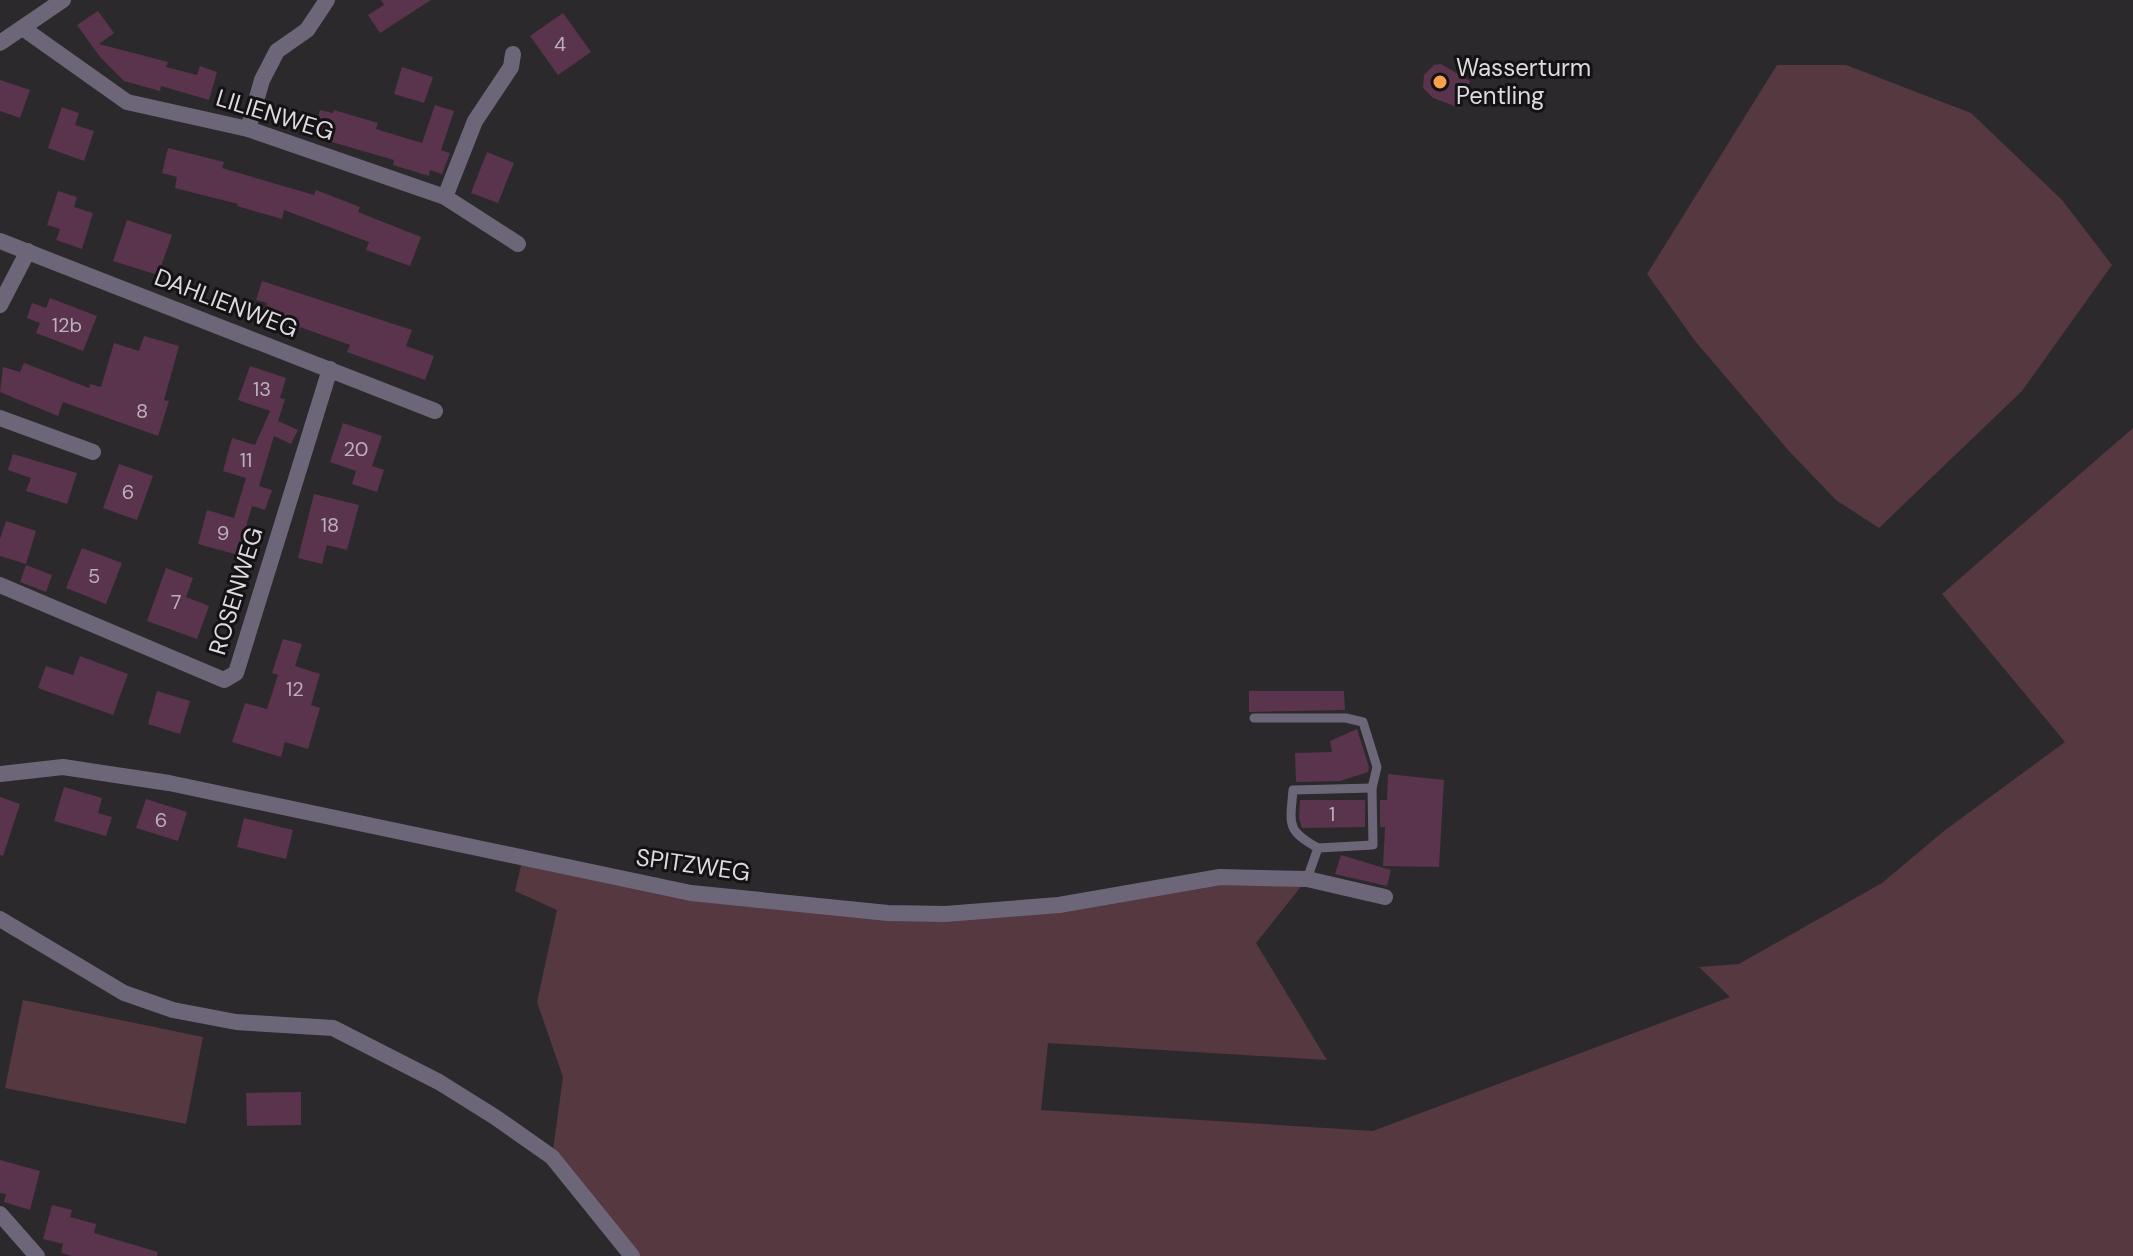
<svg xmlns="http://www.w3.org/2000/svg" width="2133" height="1256" font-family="'DM Sans',sans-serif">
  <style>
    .green { fill: #553840 }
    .building { fill: #5a334c }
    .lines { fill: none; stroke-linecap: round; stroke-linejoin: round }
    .service { stroke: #6d6679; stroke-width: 9 }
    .minor { stroke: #6d6679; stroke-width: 16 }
    .poi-dot { fill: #f9a04c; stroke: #141214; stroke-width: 3 }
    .labels { text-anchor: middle; stroke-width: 6; stroke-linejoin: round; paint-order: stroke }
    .number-label { font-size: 20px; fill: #bcb1ba }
    .poi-label { font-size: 24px; fill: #dddbde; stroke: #141214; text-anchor: start }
    .street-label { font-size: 24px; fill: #dddbde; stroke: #141214 }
  </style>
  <rect width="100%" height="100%" fill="#2c292d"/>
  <g class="green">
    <path d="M1777,65H1846L1971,113L2062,200L2112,265L2022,391L1879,528L1836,500L1788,450L1695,341L1647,274Z"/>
    <path d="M2133,428V1256H632L552,1157L563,1077L537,1002L557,910L515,891L523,857L691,894L945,914L1220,877L1307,879L1256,943L1327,1060L1048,1043L1041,1110L1373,1131L1730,997L1699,967L1739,964L1882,883L1944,831L2065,742L1942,594Z"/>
    <path d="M23,1000L203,1037L186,1124L5,1088Z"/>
  </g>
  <g class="building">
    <path d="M381,0H431L380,33L368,15L384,5Z"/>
    <path d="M98,11L114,33L99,44L168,62L166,67L197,75L200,66L217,72L209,100L161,86L160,91L124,81L83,40L100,57L77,25Z"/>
    <path d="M563,13L591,52L558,75L530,36Z"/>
    <path d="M1441,64L1470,81L1460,108L1433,98L1423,88L1424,75L1434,65Z"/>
    <path d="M402,67L433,77L424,103L394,94Z"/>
    <path d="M0,80L30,90L20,118L0,111Z"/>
    <path d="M435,105L454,111L441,150L450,153L442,174L430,170L429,176L393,165L394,160L325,140L326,134L314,130L320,110L333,113L334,110L378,123L376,129L422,143Z"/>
    <path d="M62,107L79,113L75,125L94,131L84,161L48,148Z"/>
    <path d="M168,148L224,162L222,168L314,195L316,190L360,207L358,212L421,237L410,266L366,250L369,242L284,210L282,219L237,206L238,204L175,188L177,177L162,173Z"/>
    <path d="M487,152L514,163L498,203L471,193Z"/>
    <path d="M58,191L77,197L74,207L93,213L82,249L56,240L60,229L47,225Z"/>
    <path d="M127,220L172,235L158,275L113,261Z"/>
    <path d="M262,281L412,330L406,346L434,356L425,380L347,352L350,345L300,327L299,330L262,318L267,303L256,300Z"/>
    <path d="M50,298L97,316L83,351L36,333L40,323L27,318L32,303L46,308Z"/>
    <path d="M144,336L179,346L164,400L169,401L158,436L63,402L58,416L0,392L3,367L20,372L24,363L89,388L90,384L101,387L114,343L139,351Z"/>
    <path d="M250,366L286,378L280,398L285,399L278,421L298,430L291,444L274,436L259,486L272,490L265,510L252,506L238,555L198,544L207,510L234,518L246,478L223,471L232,438L255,445L270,411L238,400Z"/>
    <path d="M343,423L382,436L372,466L384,470L377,492L352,484L356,471L330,462Z"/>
    <path d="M13,454L77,473L67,504L26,491L31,478L8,470Z"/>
    <path d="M119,464L153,476L137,520L103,508Z"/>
    <path d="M314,494L359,505L347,550L327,545L322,564L298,558Z"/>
    <path d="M6,521L36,531L26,564L0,556V539Z"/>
    <path d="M82,548L122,563L106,604L66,588Z"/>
    <path d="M26,565L52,575L46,592L20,582Z"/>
    <path d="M166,568L193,578L186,597L209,606L197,639L147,621Z"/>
    <path d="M283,639L302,644L295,666L320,674L311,705L320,708L308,749L285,742L281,757L232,742L245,703L267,709L278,675L272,673Z"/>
    <path d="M80,656L128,674L113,715L38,688L46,666L73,675Z"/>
    <path d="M157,691L190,701L180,734L148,724Z"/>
    <path d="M1249,691H1344L1345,710L1249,712Z"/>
    <path d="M1357,729L1369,767L1368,772L1340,781L1296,782L1295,753L1332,752L1330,741Z"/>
    <path d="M1388,774L1444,780L1439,867L1383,866L1385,827H1380V800H1387Z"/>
    <path d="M64,787L102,798L98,813L112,817L106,836L54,821Z"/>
    <path d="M0,797L20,804L3,856L0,855Z"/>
    <path d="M146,799L187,812L178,841L136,828Z"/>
    <path d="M1300,800H1365V827L1302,828L1299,818Z"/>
    <path d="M244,818L293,830L286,859L237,847Z"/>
    <path d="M1341,855L1391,870L1387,886L1335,874Z"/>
    <path d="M301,1092V1125L247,1126L246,1093Z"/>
    <path d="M0,1160L40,1171L30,1210L4,1202L6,1194L0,1193Z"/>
    <path d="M52,1205L72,1210L70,1217L96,1224L94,1233L158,1252L157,1256H72L61,1253L63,1244L43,1239Z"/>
  </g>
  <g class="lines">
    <g class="service">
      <path d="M1254,718H1346L1363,722L1377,767L1372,788L1373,845L1318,848"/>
      <path d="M1307,879L1318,848C1286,830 1290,825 1293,790L1372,788"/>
    </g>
    <g class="minor">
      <path d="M24,29L127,102L248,129L445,197L518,244"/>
      <path d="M0,43L63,0"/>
      <path d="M248,129L262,80L277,51L307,30L327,0"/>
      <path d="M445,197L475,121L511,67L513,54"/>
      <path d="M0,241L435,411"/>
      <path d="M0,305L28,251"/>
      <path d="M0,418L93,452"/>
      <path d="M0,585L224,680L236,673L330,369"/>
      <path d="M0,774L63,767L169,783L691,893L888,913L945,914L1059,905L1220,877L1307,879L1385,897"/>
      <path d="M0,919L124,993L173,1010L236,1022L333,1028L439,1082L495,1117L552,1157L632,1256"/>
      <path d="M0,1214L37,1256"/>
    </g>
  </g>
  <circle class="poi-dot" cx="1440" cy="82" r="8"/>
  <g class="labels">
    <g class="number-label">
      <text x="560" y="51">4</text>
      <text x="67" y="332">12b</text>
      <text x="262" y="396">13</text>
      <text x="142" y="418">8</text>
      <text x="356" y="456">20</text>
      <text x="246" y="467">11</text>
      <text x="128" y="499">6</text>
      <text x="330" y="532">18</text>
      <text x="223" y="540">9</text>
      <text x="94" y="583">5</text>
      <text x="176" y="609">7</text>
      <text x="295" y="696">12</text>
      <text x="1332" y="821">1</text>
      <text x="161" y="827">6</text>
    </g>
    <g class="poi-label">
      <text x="1456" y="76">Wasserturm<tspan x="1456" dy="28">Pentling</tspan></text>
    </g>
    <g class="street-label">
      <text transform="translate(275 115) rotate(17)" y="8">LILIENWEG</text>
      <text transform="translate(226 303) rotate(21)" y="8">DAHLIENWEG</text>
      <text transform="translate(236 591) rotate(-73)" y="8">ROSENWEG</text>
      <text transform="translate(693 865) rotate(8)" y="8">SPITZWEG</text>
    </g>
  </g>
</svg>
